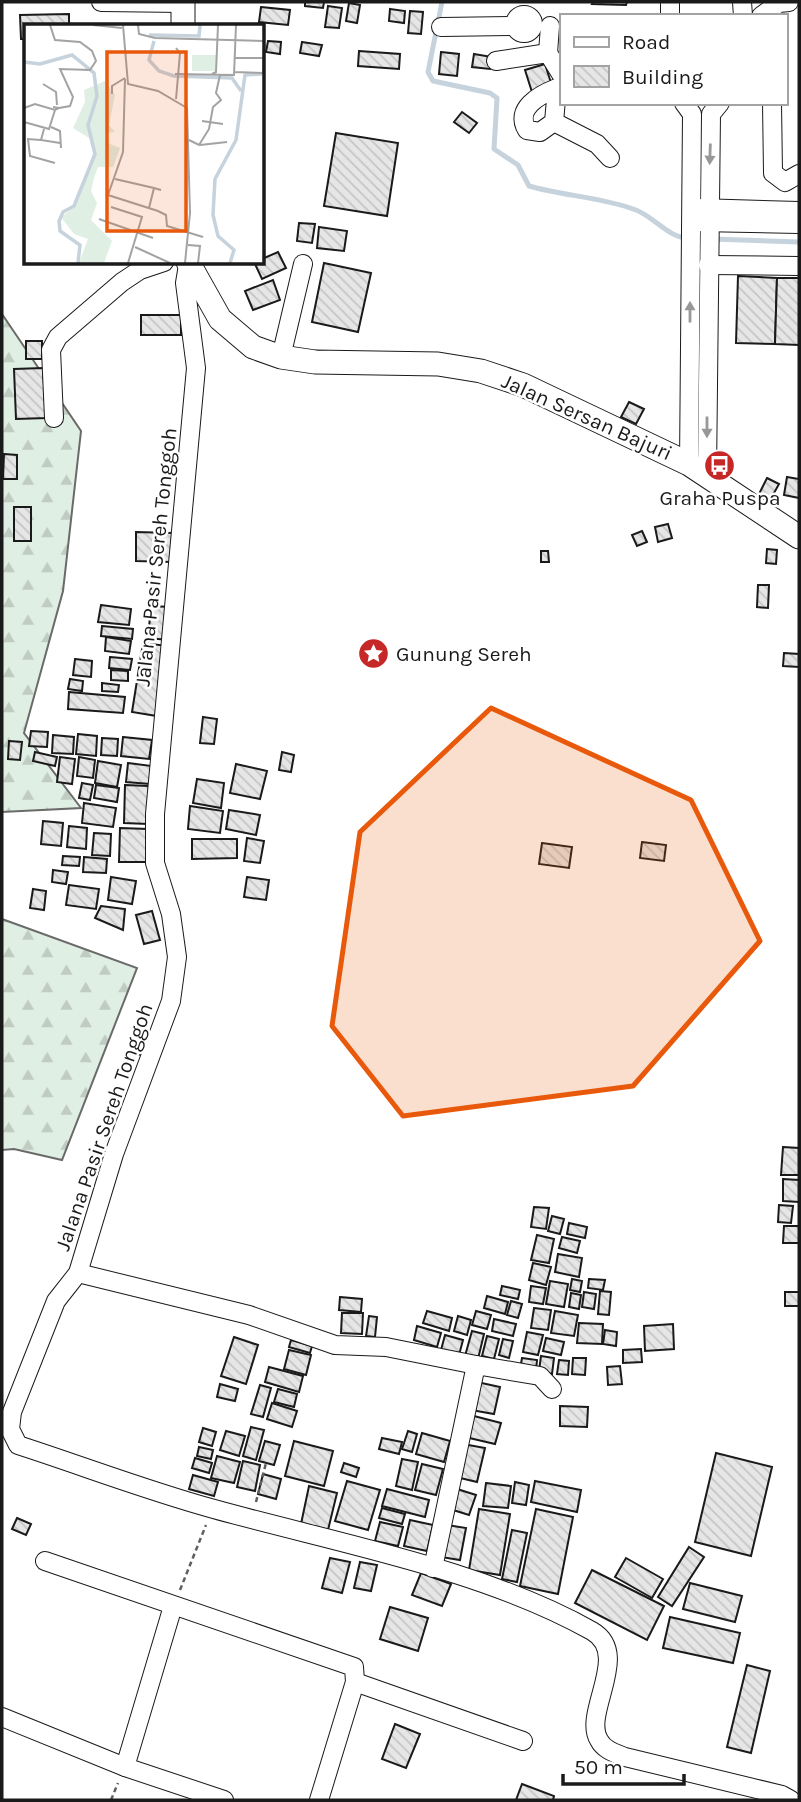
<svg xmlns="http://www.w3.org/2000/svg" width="801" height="1802" font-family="Karla,sans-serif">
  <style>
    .forest { fill: url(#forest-firs); stroke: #6a6a6a; stroke-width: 2 }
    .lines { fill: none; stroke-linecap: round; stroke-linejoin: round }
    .stream { stroke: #c6d2dc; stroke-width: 5 }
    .building { fill: url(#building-back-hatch); stroke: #1a1a1a; stroke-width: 2 }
    .minor-casing { stroke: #1a1a1a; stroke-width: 20 }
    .major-casing { stroke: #1a1a1a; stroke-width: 25 }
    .path { stroke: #5f5f5f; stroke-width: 2.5; stroke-dasharray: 5 3.5; stroke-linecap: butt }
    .minor { stroke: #fff; stroke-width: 18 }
    .major { stroke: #fff; stroke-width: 23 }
    .oneway { fill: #989898 }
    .marked { fill: #e8590c; fill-opacity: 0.2; stroke: #e8590c; stroke-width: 5; stroke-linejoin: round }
    .labels { text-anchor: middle; stroke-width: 5; stroke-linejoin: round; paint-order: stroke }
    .street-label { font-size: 21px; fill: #1a1a1a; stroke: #fff }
    .poi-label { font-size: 21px; fill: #1a1a1a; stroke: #fff }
    .inset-river { fill: none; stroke: #c6d2dc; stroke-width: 3.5 }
    .inset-road { fill: none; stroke: #a3a3a3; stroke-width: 2 }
    .view { fill: #e8590c; fill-opacity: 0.15; stroke: #e8590c; stroke-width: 3.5 }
    .inset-edge { fill: none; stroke: #1a1a1a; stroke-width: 3.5 }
  </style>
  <defs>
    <pattern id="forest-firs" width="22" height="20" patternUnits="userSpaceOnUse" patternTransform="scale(1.75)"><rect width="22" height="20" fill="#e0efe3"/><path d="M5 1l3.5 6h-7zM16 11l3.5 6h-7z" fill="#c0ccc2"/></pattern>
    <pattern id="building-back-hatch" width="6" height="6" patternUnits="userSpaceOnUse" patternTransform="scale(1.75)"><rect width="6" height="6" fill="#e6e6e6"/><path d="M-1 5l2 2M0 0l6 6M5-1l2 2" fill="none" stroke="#c5c5c5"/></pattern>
  </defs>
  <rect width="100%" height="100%" fill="#fff"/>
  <g class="forest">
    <path d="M2,314L81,431L63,591L24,733L81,808L2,812Z"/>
    <path d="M2,919L137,968L62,1160L14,1149L2,1150Z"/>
  </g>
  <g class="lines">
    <g class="stream">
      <path d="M442,2L428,72L433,81L490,93L497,98L494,149L518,165L529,186C563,196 602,197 636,210C654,217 669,238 688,238"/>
      <path d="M712,239L799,242"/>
    </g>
  </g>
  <g class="building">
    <path d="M305,2H324L323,8L305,6Z"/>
    <path d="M593,2H627L626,5L592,4Z"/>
    <path d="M349,3L360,5L357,23L346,21Z"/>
    <path d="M328,6L342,8L339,28L325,27Z"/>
    <path d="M261,7L290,10L288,25L259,22Z"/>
    <path d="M390,9L405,11L404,23L389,21Z"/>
    <path d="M410,11L423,12L421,34L408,33Z"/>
    <path d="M69,14V26H26V39H21L20,15Z"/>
    <path d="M268,41L281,42L280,54L266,52Z"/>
    <path d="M302,42L322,45L319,56L300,53Z"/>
    <path d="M359,51L400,54L399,69L358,66Z"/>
    <path d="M441,52L459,54L457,76L439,74Z"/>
    <path d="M474,54L492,57L490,69L472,67Z"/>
    <path d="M545,64L552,86L532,92L525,70Z"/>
    <path d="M462,112L477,123L469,133L454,122Z"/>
    <path d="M336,133L398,143L387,216L324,206Z"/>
    <path d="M299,223L315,224L312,243L297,241Z"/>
    <path d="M319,227L347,231L344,251L317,248Z"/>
    <path d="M278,252L286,268L262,279L254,262H262V259Z"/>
    <path d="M324,263L371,273L358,332L312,322Z"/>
    <path d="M738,276L777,278L775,344L736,343Z"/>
    <path d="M777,278H799V345L775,344Z"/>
    <path d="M273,280L280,300L253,310L245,291Z"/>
    <rect x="141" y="315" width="40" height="20"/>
    <rect x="26" y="341" width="16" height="18"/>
    <path d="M43,368L46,418L16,419L14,369Z"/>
    <path d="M629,402L644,409L636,424L621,417Z"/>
    <path d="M4,454L17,455V479H3Z"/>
    <path d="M787,477L799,479V498L784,495Z"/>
    <path d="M767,478L779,484L768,504L757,498Z"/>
    <rect x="14" y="507" width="17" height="34"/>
    <path d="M668,524L672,538L658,542L655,527Z"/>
    <path d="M642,531L647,542L637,546L632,535Z"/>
    <path d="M136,532L172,533V562L136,561Z"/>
    <path d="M767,549L777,550L776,564L766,563Z"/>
    <path d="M541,551H548L549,562H541Z"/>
    <path d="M758,585H769L768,608L757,607Z"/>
    <path d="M101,605L131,609L129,625L98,622Z"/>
    <path d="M151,606L170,607L168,640L148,638Z"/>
    <path d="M102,626L133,629L132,639L101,636Z"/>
    <path d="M106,637L131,641L129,654L105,651Z"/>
    <path d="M143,643L168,646L157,716L132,712Z"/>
    <path d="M784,653L799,654V667L783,666Z"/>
    <path d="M110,657L132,659L130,670L109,668Z"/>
    <path d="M75,659L92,661L91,677L73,675Z"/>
    <path d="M111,670L128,671V681L111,680Z"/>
    <path d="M70,679L83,681L82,691L68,689Z"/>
    <path d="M102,683L119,685L118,692L102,691Z"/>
    <path d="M69,692L125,697L123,713L68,709Z"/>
    <path d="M203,717L217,719L214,744L200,743Z"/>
    <path d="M31,731L48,732L47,747L29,746Z"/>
    <path d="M78,734L97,736L96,756L76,754Z"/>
    <path d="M53,735L74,737L73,754L52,753Z"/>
    <path d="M123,737L152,740L149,759L121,756Z"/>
    <path d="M102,738L118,739L117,756L101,755Z"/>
    <path d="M9,741L22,742L20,760L8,759Z"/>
    <path d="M35,752L57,757L55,766L33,761Z"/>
    <path d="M282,752L294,755L291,772L279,770Z"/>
    <path d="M60,757L75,759L72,784L57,782Z"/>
    <path d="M79,757L95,760L93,778L77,776Z"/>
    <path d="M98,761L121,765L117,787L95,783Z"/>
    <path d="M128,763L152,766L150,784L126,782Z"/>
    <path d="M236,764L267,771L260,799L230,793Z"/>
    <path d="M197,779L224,783L221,808L193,803Z"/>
    <path d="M82,783L93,785L90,800L79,798Z"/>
    <path d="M96,785L119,788L117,802L94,798Z"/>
    <path d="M125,785L149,786L148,824L124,823Z"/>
    <path d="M84,803L116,808L113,827L82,823Z"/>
    <path d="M190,806L223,811L220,833L188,829Z"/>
    <path d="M229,810L260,815L256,835L226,829Z"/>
    <path d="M43,821L63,823L61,846L41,844Z"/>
    <path d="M69,826L87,828L86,849L67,847Z"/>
    <path d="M120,828L148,829L147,862H119Z"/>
    <path d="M94,833L111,834L110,856L92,855Z"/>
    <path d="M247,838L264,841L260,863L244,861Z"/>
    <path d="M192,839H237V858L192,859Z"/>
    <path d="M642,842L666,845L664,861L640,858Z"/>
    <path d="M542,843L572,847L569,868L539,864Z"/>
    <path d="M63,856L80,857L79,866L62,865Z"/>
    <path d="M84,857L107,859L106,873L83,872Z"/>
    <path d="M53,870L68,872L66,884L52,882Z"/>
    <path d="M111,877L136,881L132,904L108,900Z"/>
    <path d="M247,877L269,880L266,900L244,897Z"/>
    <path d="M69,885L99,889L96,909L66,905Z"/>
    <path d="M33,889L46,891L44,910L30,908Z"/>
    <path d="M101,906L125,909L123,930L95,918Z"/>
    <path d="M152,911L160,940L144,944L136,915Z"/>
    <path d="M136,1038L147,1039L144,1055L134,1054Z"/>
    <path d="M783,1147L799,1148V1175H781Z"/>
    <path d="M783,1179L799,1180V1202L783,1201Z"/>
    <path d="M779,1205L793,1206L791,1223L778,1222Z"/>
    <path d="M534,1207L549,1208L546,1229L531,1227Z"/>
    <path d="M552,1216L564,1219L560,1234L548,1231Z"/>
    <path d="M569,1223L587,1227L585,1238L567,1234Z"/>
    <path d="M784,1226H799V1243H783Z"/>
    <path d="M537,1235L554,1239L549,1263L531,1260Z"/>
    <path d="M562,1237L580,1241L577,1253L559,1248Z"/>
    <path d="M558,1254L582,1258L579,1277L555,1272Z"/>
    <path d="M533,1263L551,1267L546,1285L529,1280Z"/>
    <path d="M572,1279L582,1281L580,1292L570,1290Z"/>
    <path d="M589,1279L605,1280L603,1290L588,1288Z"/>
    <path d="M550,1281L568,1284L564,1307L546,1304Z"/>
    <path d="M502,1286L520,1290L518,1299L500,1295Z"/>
    <path d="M531,1286L546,1288L543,1304L529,1302Z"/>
    <path d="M600,1291L611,1292L609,1315L598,1314Z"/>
    <path d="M584,1292L596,1294L594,1309L582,1307Z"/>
    <rect x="785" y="1292" width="14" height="14"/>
    <path d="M571,1293L581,1295L579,1309L569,1307Z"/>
    <path d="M487,1296L508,1302L505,1314L484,1308Z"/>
    <path d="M340,1297L362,1299L361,1312L339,1310Z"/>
    <path d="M511,1301L522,1304L518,1318L507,1315Z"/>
    <path d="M534,1308L551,1310L548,1330L531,1328Z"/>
    <path d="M427,1311L452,1318L449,1331L423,1323Z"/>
    <path d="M476,1311L491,1315L487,1329L472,1325Z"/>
    <path d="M555,1311L578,1315L574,1336L551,1333Z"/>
    <path d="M342,1313H363L362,1334L341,1333Z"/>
    <path d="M369,1316L377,1317L375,1337L366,1336Z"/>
    <path d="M458,1316L471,1320L467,1335L454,1331Z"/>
    <path d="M494,1319L516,1324L513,1336L492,1331Z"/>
    <path d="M579,1323L603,1324L602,1344L577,1343Z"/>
    <path d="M673,1324L674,1349L645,1351L644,1326Z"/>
    <path d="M417,1326L441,1333L437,1347L414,1340Z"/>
    <path d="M605,1330L617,1332L616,1346L603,1344Z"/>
    <path d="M472,1331L484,1334L478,1359L465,1356Z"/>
    <path d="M527,1332L543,1335L538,1355L523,1352Z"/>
    <path d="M445,1335L463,1340L459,1355L441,1350Z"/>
    <path d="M487,1336L499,1339L494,1359L482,1356Z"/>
    <path d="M234,1337L258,1345L246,1384L221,1376Z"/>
    <path d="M546,1338L564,1342L561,1355L543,1351Z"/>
    <path d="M503,1339L513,1341L509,1358L499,1355Z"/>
    <path d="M291,1340L312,1346L310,1353L289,1347Z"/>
    <path d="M641,1349L642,1362L623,1363V1350Z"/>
    <path d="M289,1350L311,1355L306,1375L284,1369Z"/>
    <path d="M541,1356L554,1358L552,1374L539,1371Z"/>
    <path d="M522,1358L537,1360L536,1371L520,1369Z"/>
    <path d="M573,1358H586L585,1375L572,1374Z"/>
    <path d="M559,1360L569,1361L568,1375L557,1374Z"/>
    <path d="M620,1366L622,1384L608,1385L607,1367Z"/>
    <path d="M269,1367L303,1376L299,1392L265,1382Z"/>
    <path d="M477,1382L500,1387L494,1414L471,1410Z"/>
    <path d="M220,1384L238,1389L235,1401L217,1397Z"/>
    <path d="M260,1385L271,1388L263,1417L251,1414Z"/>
    <path d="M278,1389L297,1394L294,1407L274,1402Z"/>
    <path d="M272,1403L297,1411L292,1427L267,1419Z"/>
    <path d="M560,1406L588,1407L587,1427L560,1426Z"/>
    <path d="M470,1415L501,1423L495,1444L465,1437Z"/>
    <path d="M251,1427L264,1430L256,1460L243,1456Z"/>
    <path d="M203,1428L216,1432L212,1446L199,1442Z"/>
    <path d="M226,1431L245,1436L239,1456L220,1450Z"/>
    <path d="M408,1431L417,1434L412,1452L402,1449Z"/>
    <path d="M422,1433L450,1441L444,1462L416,1454Z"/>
    <path d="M382,1438L402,1442L399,1454L379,1449Z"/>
    <path d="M265,1441L280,1445L274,1465L259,1461Z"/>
    <path d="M294,1441L333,1451L324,1486L285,1476Z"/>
    <path d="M463,1444L485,1448L477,1482L456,1477Z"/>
    <path d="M199,1447L213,1450L211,1459L197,1456Z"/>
    <path d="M716,1453L772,1467L751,1556L695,1542Z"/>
    <path d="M217,1456L240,1462L234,1483L211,1478Z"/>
    <path d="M195,1458L212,1463L209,1473L192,1468Z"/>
    <path d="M402,1459L418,1462L412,1490L396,1486Z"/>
    <path d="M243,1461L260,1465L255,1491L237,1487Z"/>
    <path d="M344,1463L359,1468L356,1477L341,1472Z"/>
    <path d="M422,1464L443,1469L436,1495L415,1490Z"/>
    <path d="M263,1474L281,1479L276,1499L258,1494Z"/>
    <path d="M193,1475L218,1482L214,1496L189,1489Z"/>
    <path d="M347,1481L380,1490L368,1530L335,1521Z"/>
    <path d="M535,1481L581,1490L577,1512L531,1502Z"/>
    <path d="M515,1482L529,1485L526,1505L512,1503Z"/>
    <path d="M486,1483L511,1486L508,1508L483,1506Z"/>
    <path d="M309,1486L337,1493L328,1530L301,1524Z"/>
    <path d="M387,1489L429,1500L425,1517L382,1506Z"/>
    <path d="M457,1489L476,1495L469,1515L450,1509Z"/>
    <path d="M382,1508L405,1514L402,1524L379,1518Z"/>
    <path d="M479,1509L510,1514L500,1575L469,1570Z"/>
    <path d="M536,1509L573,1517L558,1594L520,1586Z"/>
    <path d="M17,1518L31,1524L26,1535L12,1529Z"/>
    <path d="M410,1520L433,1525L427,1551L404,1546Z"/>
    <path d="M380,1522L403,1527L398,1546L375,1541Z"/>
    <path d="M447,1525L466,1528L460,1560L441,1557Z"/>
    <path d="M512,1530L527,1533L517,1582L502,1579Z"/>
    <path d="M689,1547L704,1557L672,1606L658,1597Z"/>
    <path d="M330,1558L350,1562L342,1593L322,1588Z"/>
    <path d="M626,1558L663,1579L652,1598L615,1577Z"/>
    <path d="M360,1562L377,1565L371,1591L354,1588Z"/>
    <path d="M592,1570L664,1606L647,1640L575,1603Z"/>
    <path d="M421,1573L451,1584L442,1606L412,1595Z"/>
    <path d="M690,1583L742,1596L735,1622L683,1609Z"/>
    <path d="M390,1607L428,1618L418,1651L380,1639Z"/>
    <path d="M670,1617L740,1633L733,1663L663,1648Z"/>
    <path d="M747,1665L770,1671L751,1753L727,1747Z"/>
    <path d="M395,1724L420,1734L406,1768L382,1759Z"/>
    <path d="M522,1784L554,1796L553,1800H516Z"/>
  </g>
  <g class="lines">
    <defs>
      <g id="minor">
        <path d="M101,2L183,3"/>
        <path d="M742,2L743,16"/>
        <circle cx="524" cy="24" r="9"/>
        <path d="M670,16V2"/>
        <path d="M761,16L779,3L789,2"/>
        <path d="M441,27L515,26"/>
        <path d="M548,53L561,74"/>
        <path d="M496,61L548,53L550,26"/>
        <path d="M557,88L554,122L540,132L527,130C514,109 539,95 557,88Z"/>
        <path d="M684,103L692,114L689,464"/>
        <path d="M772,103L773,173L785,182L799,174"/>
        <path d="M554,122L597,144L610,158"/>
        <path d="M697,208L799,211"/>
        <path d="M698,222L799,224"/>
        <path d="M188,265L185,283L196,368L155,814V863L171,914L177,957L171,1001L114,1154L78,1273L56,1301L12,1412L10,1429L18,1445C83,1466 148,1491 214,1509C336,1543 482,1569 592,1631C632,1654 582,1713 599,1740C604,1750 615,1753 625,1757L782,1795L791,1800"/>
        <path d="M708,265L799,266"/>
        <path d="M281,357L303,264"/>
        <path d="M54,418L51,350L58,337L122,282L140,270L164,262"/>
        <path d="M707,475L711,114L720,103"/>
        <path d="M78,1273L249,1315L335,1345L386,1347L476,1365"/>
        <path d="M45,1561L354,1667L355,1682L319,1800"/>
        <path d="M433,1568L476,1365L540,1376L552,1389"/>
        <path d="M355,1682L523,1741"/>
        <path d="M2,1717L125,1767L224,1800"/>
        <path d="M125,1767L173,1606"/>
      </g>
      <g id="major">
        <path d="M183,26V2"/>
        <path d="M188,262L220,319L253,347L281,357L315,362L438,364L481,371L523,385L689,464L799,537"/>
      </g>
    </defs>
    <use href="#minor" class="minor-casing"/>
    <use href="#major" class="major-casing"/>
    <g class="path">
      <path d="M256,1502L266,1463"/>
      <path d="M180,1590L206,1525"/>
      <path d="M111,1800L118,1783"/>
    </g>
    <use href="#minor" class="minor"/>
    <use href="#major" class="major"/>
  </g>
  <defs><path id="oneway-solid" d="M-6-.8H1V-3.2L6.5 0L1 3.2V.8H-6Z" transform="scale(1.75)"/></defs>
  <g class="oneway">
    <use href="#oneway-solid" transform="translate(710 154) rotate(92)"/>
    <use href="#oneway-solid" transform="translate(690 312) rotate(-90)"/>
    <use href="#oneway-solid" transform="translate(707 427) rotate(90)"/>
  </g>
  <path class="marked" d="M491,708L691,800L760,941L633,1086L403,1116L332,1026L360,832Z"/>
  <defs>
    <symbol id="bus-disc" viewBox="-11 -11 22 22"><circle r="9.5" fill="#c62828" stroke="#fff"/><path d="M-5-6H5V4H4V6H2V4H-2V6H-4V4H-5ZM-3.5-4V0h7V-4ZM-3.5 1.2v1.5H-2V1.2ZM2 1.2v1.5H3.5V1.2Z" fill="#fff"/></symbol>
    <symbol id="sight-disc" viewBox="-11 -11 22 22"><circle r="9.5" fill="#c62828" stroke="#fff"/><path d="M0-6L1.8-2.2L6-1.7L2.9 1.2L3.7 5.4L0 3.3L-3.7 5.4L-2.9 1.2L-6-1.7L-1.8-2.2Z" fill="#fff"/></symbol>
  </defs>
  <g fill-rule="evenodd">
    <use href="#bus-disc" x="702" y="448" width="35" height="35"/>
    <use href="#sight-disc" x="356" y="636" width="35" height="35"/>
  </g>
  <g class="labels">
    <g class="street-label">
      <text transform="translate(587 417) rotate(24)" y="7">Jalan Sersan Bajuri</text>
      <text transform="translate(156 557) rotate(-84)" y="7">Jalana Pasir Sereh Tonggoh</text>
      <text transform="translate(104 1127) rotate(-71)" y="7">Jalana Pasir Sereh Tonggoh</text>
    </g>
    <g class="poi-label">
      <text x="720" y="505">Graha Puspa</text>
      <text x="396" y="661" text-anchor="start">Gunung Sereh</text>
    </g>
  </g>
  <g transform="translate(24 24)">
    <rect width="240" height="240" fill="#fff"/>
    <path d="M81,57L91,71L85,101L91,108L81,109V118L96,124L89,143H74L70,154L67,167L73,179L67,196L88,217L80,239H55L64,215L50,210L37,193L49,184L72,130L65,114L49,104L61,78L60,66Z" fill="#e0efe3"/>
    <path d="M168,31H192V47H168Z" fill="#e0efe3"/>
    <path class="inset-river" d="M125,11L175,12L176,1M130,17L125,36L135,47L150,52L208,54L217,67M0,38L16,40L48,31L70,49L73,72L64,101L71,130L50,182L39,188L35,197L36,207L56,221L54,239M206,239L210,226L194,212L189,191L191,155L212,116L221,51L238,50"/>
    <path class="inset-road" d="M26,1L31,16L56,18L68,27L72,37L66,46L36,45L49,73L46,82L35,84M69,1L98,4M99,1L104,60L134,67L163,84L166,189L161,239M114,1L115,10L131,14L240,17M152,24L156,29L152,75M211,34H240M211,48L240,49M239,49L240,21M151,50L210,51L212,1M188,50L192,48L194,1M101,55L99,128L84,171L134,187L142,191L143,202L179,213M19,60L32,68L33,81M88,70V62L101,54M0,84L11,80L31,86L35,84L29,83M178,97L199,100M0,98L25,105L31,86M27,103L36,107L37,124M20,105L17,116L36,119M17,116L4,115L6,132L31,139M165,116L175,121L185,105L189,83L197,76L192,69L196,51M176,121L203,118M91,155L130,164M87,183L118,193L104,239M125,184L130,164L137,166M75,195L129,214M164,221L176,222L174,239M111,223L146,239"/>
    <path class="view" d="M83,28H162V207H83Z"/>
    <rect width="240" height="240" class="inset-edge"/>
  </g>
  <rect width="801" height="1802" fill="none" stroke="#1a1a1a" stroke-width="7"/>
  <rect x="560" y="14" width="228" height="91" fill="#ffffff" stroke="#a3a3a3" stroke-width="2"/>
  <rect x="574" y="37" width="35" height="10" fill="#ffffff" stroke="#a3a3a3" stroke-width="2"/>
  <text x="622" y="49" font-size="21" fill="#1a1a1a">Road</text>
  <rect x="574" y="66" width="35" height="21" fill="url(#building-back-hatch)" stroke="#a3a3a3" stroke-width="2"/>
  <text x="622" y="84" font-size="21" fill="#1a1a1a">Building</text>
  <path d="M563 1774v10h121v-10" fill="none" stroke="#1a1a1a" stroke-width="3.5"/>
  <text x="574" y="1774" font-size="21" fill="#1a1a1a" stroke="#ffffff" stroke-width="5" paint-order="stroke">50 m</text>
</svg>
